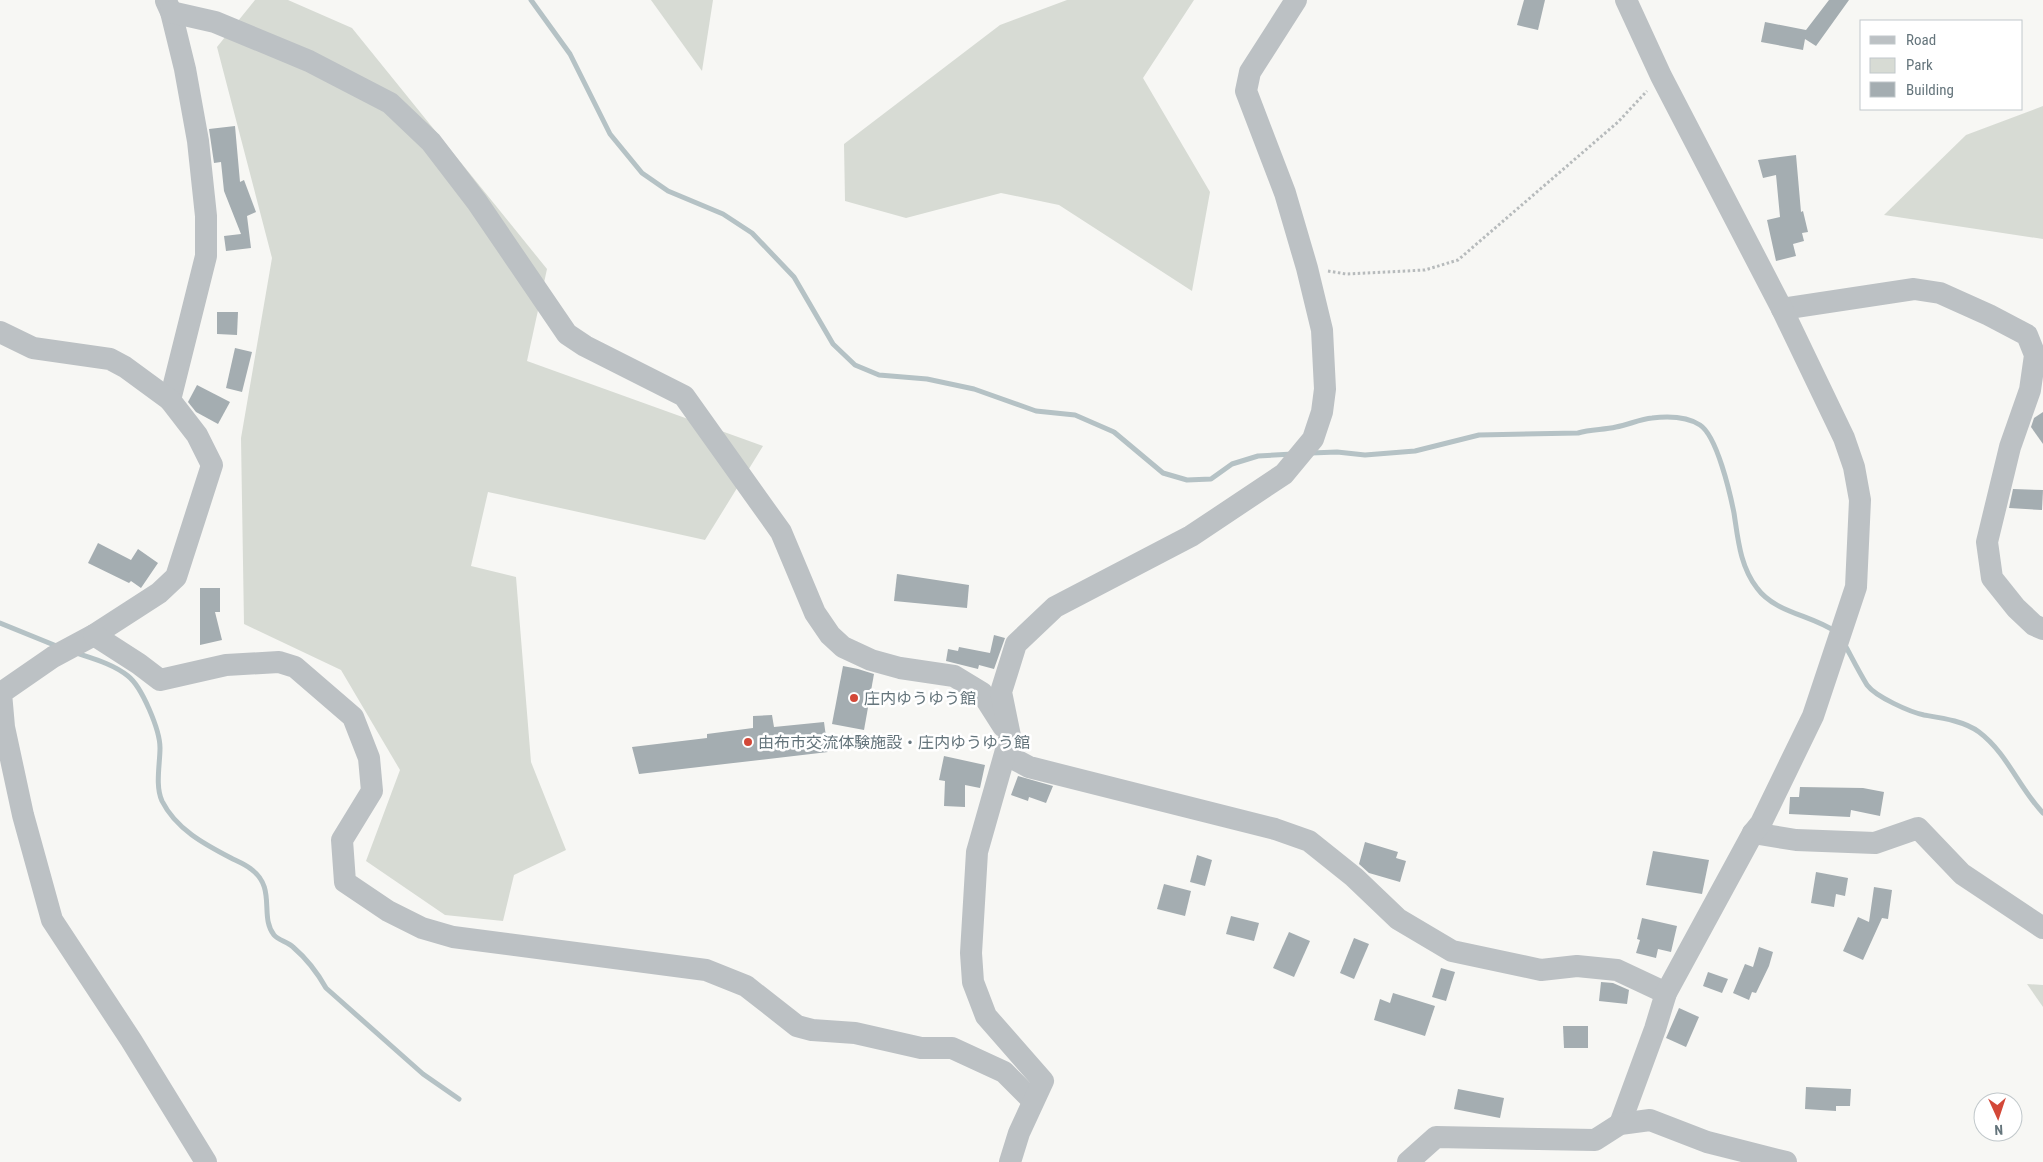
<svg xmlns="http://www.w3.org/2000/svg" width="2043" height="1162" font-family="'Roboto Condensed','Noto Sans JP',sans-serif">
  <style>
    .green { fill: #d7dbd4 }
    .lines { fill: none; stroke-linecap: round; stroke-linejoin: round }
    .stream { stroke: #b5c2c5; stroke-width: 5 }
    .building { fill: #a4adb1 }
    .path { stroke: #b7bbbc; stroke-width: 3; stroke-dasharray: 2.5 2.5; stroke-linecap: butt }
    .minor { stroke: #bcc1c4; stroke-width: 22 }
    .poi-dot { fill: #d34838; stroke: #fff; stroke-width: 2 }
    .labels { text-anchor: middle; stroke-width: 5; stroke-linejoin: round; paint-order: stroke }
    .poi-label { font-size: 16px; fill: #65757c; stroke: #fff; text-anchor: start }
  </style>
  <rect width="100%" height="100%" fill="#f7f7f4"/>
  <g class="green">
    <path d="M255,0H288L352,28L547,269L527,361L763,446L705,540L488,492L471,566L516,577L531,762L566,850L514,875L503,921L445,915L366,861L400,770L341,670L244,624L241,438L272,258L217,47Z"/>
    <path d="M651,0H713L702,71Z"/>
    <path d="M1067,0H1194L1143,78L1210,192L1192,291L1059,205L1001,193L906,218L845,201L844,144L1000,25Z"/>
    <path d="M2043,106V239L1884,215L1966,135Z"/>
    <path d="M2027,984L2043,985V1007Z"/>
  </g>
  <g class="lines">
    <g class="stream">
      <path d="M531,0L570,54L610,134L642,173L668,191L723,214L752,233L794,277L833,344L855,365L879,375L927,379L974,389L1036,411L1075,415L1114,432L1163,473L1187,480L1211,479L1232,464L1258,456L1293,454"/>
      <path d="M1311,453L1337,452L1365,455L1415,451L1479,435L1578,433C1591,429 1603,430 1616,427C1628,425 1640,419 1652,418C1669,416 1686,416 1700,425C1717,436 1730,493 1734,513C1738,539 1740,566 1757,588C1775,613 1812,615 1836,632"/>
      <path d="M0,623L59,647"/>
      <path d="M1845,645C1852,658 1859,672 1867,685C1876,697 1910,712 1924,715C1942,718 1964,721 1979,732C2007,753 2019,788 2043,813"/>
      <path d="M76,653C94,659 113,664 128,676C142,687 160,730 160,748C160,764 155,786 162,801C176,829 204,844 231,858C237,861 245,864 251,869C277,888 259,916 274,935C278,940 288,942 293,947C307,959 317,972 326,988L423,1074L459,1099"/>
    </g>
  </g>
  <g class="building">
    <path d="M1524,0H1545L1538,30L1517,25Z"/>
    <path d="M1829,0H1849L1816,46L1805,39L1803,50L1761,42L1765,22L1806,30Z"/>
    <path d="M235,126L240,182L244,180L256,212L247,216L251,248L226,251L224,236L241,234L224,191L221,162L214,163L209,129Z"/>
    <path d="M1796,155L1801,212L1803,211L1808,232L1802,233L1804,241L1793,244L1796,256L1776,261L1767,220L1780,217L1776,175L1763,178L1758,160Z"/>
    <path d="M217,312H238L237,335L217,334Z"/>
    <path d="M235,348L252,352L242,392L226,388Z"/>
    <path d="M197,385L230,402L218,424L196,412L188,402Z"/>
    <path d="M2043,412V444L2031,427L2034,418Z"/>
    <path d="M2013,489L2043,490L2042,510L2009,508Z"/>
    <path d="M98,543L131,560L138,549L158,563L141,588L131,581L129,583L88,563Z"/>
    <path d="M897,574L969,585L967,608L894,601Z"/>
    <path d="M200,588H220V612H215L222,640L200,645Z"/>
    <path d="M994,635L1005,638L994,669L979,665L978,669L946,661L948,649L958,651L959,647L990,653Z"/>
    <path d="M843,666L858,669L874,674L864,730L832,724Z"/>
    <path d="M772,715L774,727L824,722L828,752L639,774L632,747L707,738V734L753,728V716Z"/>
    <path d="M944,756L985,765L980,788L965,785V807L944,806L945,781L939,780Z"/>
    <path d="M1018,776L1053,786L1046,803L1029,797L1028,801L1011,795Z"/>
    <path d="M1800,787L1863,788L1884,792L1880,816L1851,810L1850,817L1789,814L1790,797H1799Z"/>
    <path d="M1365,842L1398,852L1396,858L1406,861L1400,882L1369,873L1359,864Z"/>
    <path d="M1653,851L1709,860L1702,894L1646,885Z"/>
    <path d="M1197,855L1212,860L1205,886L1190,882Z"/>
    <path d="M1816,872L1848,878L1845,896L1836,894L1834,907L1811,903Z"/>
    <path d="M1164,884L1191,891L1185,916L1157,909Z"/>
    <path d="M1874,887L1892,890L1888,919L1882,918L1863,960L1843,951L1858,917L1869,922Z"/>
    <path d="M1231,916L1259,923L1254,941L1226,934Z"/>
    <path d="M1642,918L1677,926L1671,952L1658,949L1656,958L1636,953L1640,940L1637,939Z"/>
    <path d="M1289,932L1310,941L1294,977L1273,968Z"/>
    <path d="M1354,938L1369,944L1354,979L1340,973Z"/>
    <path d="M1759,947L1773,952L1769,966L1756,993L1752,992L1749,1000L1733,993L1745,964L1753,967Z"/>
    <path d="M1441,968L1455,972L1446,1001L1432,997Z"/>
    <path d="M1708,972L1728,979L1722,993L1703,986Z"/>
    <path d="M1601,982L1613,983L1629,990L1627,1004L1599,1001Z"/>
    <path d="M1393,993L1435,1006L1425,1036L1374,1020L1380,999L1390,1003Z"/>
    <path d="M1679,1008L1699,1017L1686,1047L1666,1038Z"/>
    <path d="M1563,1026H1588V1048H1564Z"/>
    <path d="M1806,1087L1851,1089L1850,1106H1836V1111L1805,1109Z"/>
    <path d="M1458,1089L1504,1098L1500,1118L1454,1109Z"/>
  </g>
  <g class="lines">
    <path class="path" d="M1328,271L1346,274L1425,270L1458,260L1618,122L1647,91"/>
    <g class="minor">
      <path d="M166,1L171,12L185,69L198,141L206,216V256L170,400"/>
      <path d="M171,12L215,22L309,61L390,103L431,142L477,202L567,334L585,346L684,396L781,532L815,613L830,635L843,647L871,660L900,668L954,676L982,693L1003,726"/>
      <path d="M1782,309L1914,289L1940,293L1989,315L2027,335L2035,355L2030,390L2010,447L1987,542L1992,578L2016,608L2034,625L2043,629"/>
      <path d="M0,332L33,348L110,359L125,367L170,400L197,435L212,465L176,577L159,593L94,635L53,657L1,693L4,727L23,815L52,920L131,1040L206,1162"/>
      <path d="M94,635L139,664L160,680L226,665L279,662L295,667L353,717L369,758L372,791L342,840L345,882L388,911L422,928L453,937L706,970L746,986L797,1026L812,1030L855,1033L921,1048H952L1004,1072L1033,1101"/>
      <path d="M1007,745L1014,759L1029,767L1275,829L1309,841L1354,877L1398,919L1452,951L1541,970L1577,966L1617,970L1666,993"/>
      <path d="M1753,833L1796,840L1875,843L1918,828L1962,874L2043,928"/>
      <path d="M1620,1124L1655,1029L1666,993L1753,833L1761,823L1813,716L1856,587L1860,500L1854,467L1844,438L1782,309L1661,76L1626,0"/>
      <path d="M1010,1162L1019,1133L1043,1081L986,1016L973,982L971,953L977,852L1010,736L1001,692L1016,644L1055,607L1191,536L1284,474L1313,439L1322,412L1325,389L1322,330L1307,268L1285,193L1246,91L1250,72L1296,0"/>
      <path d="M1408,1162L1436,1137L1595,1140L1620,1124L1650,1120L1707,1142L1786,1162"/>
    </g>
  </g>
  <g class="poi-dot">
    <circle cx="854" cy="698" r="5"/>
    <circle cx="748" cy="742" r="5"/>
  </g>
  <g class="labels">
    <g class="poi-label">
      <text x="864" y="704">庄内ゆうゆう館</text>
      <text x="758" y="748">由布市交流体験施設・庄内ゆうゆう館</text>
    </g>
  </g>
  <rect x="1860" y="20" width="162" height="90" fill="#ffffff" stroke="#c1c8cb"/>
  <rect x="1870" y="36" width="25" height="8" fill="#bcc1c4" stroke="#c1c8cb"/>
  <text x="1906" y="45" font-size="15" fill="#65757c">Road</text>
  <rect x="1870" y="58" width="25" height="15" fill="#d7dbd4" stroke="#c1c8cb"/>
  <text x="1906" y="70" font-size="15" fill="#65757c">Park</text>
  <rect x="1870" y="82" width="25" height="15" fill="#a4adb1" stroke="#c1c8cb"/>
  <text x="1906" y="95" font-size="15" fill="#65757c">Building</text>
  <g transform="translate(1998 1117) rotate(177)"><circle r="24" fill="#ffffff" stroke="#c1c8cb"/>
  <path d="M0-4L9 19L0 12L-9 19Z" fill="#d34838"/>
  <text y="-8" font-size="14" font-weight="bold" text-anchor="middle" fill="#65757c">N</text>
  </g>
</svg>
